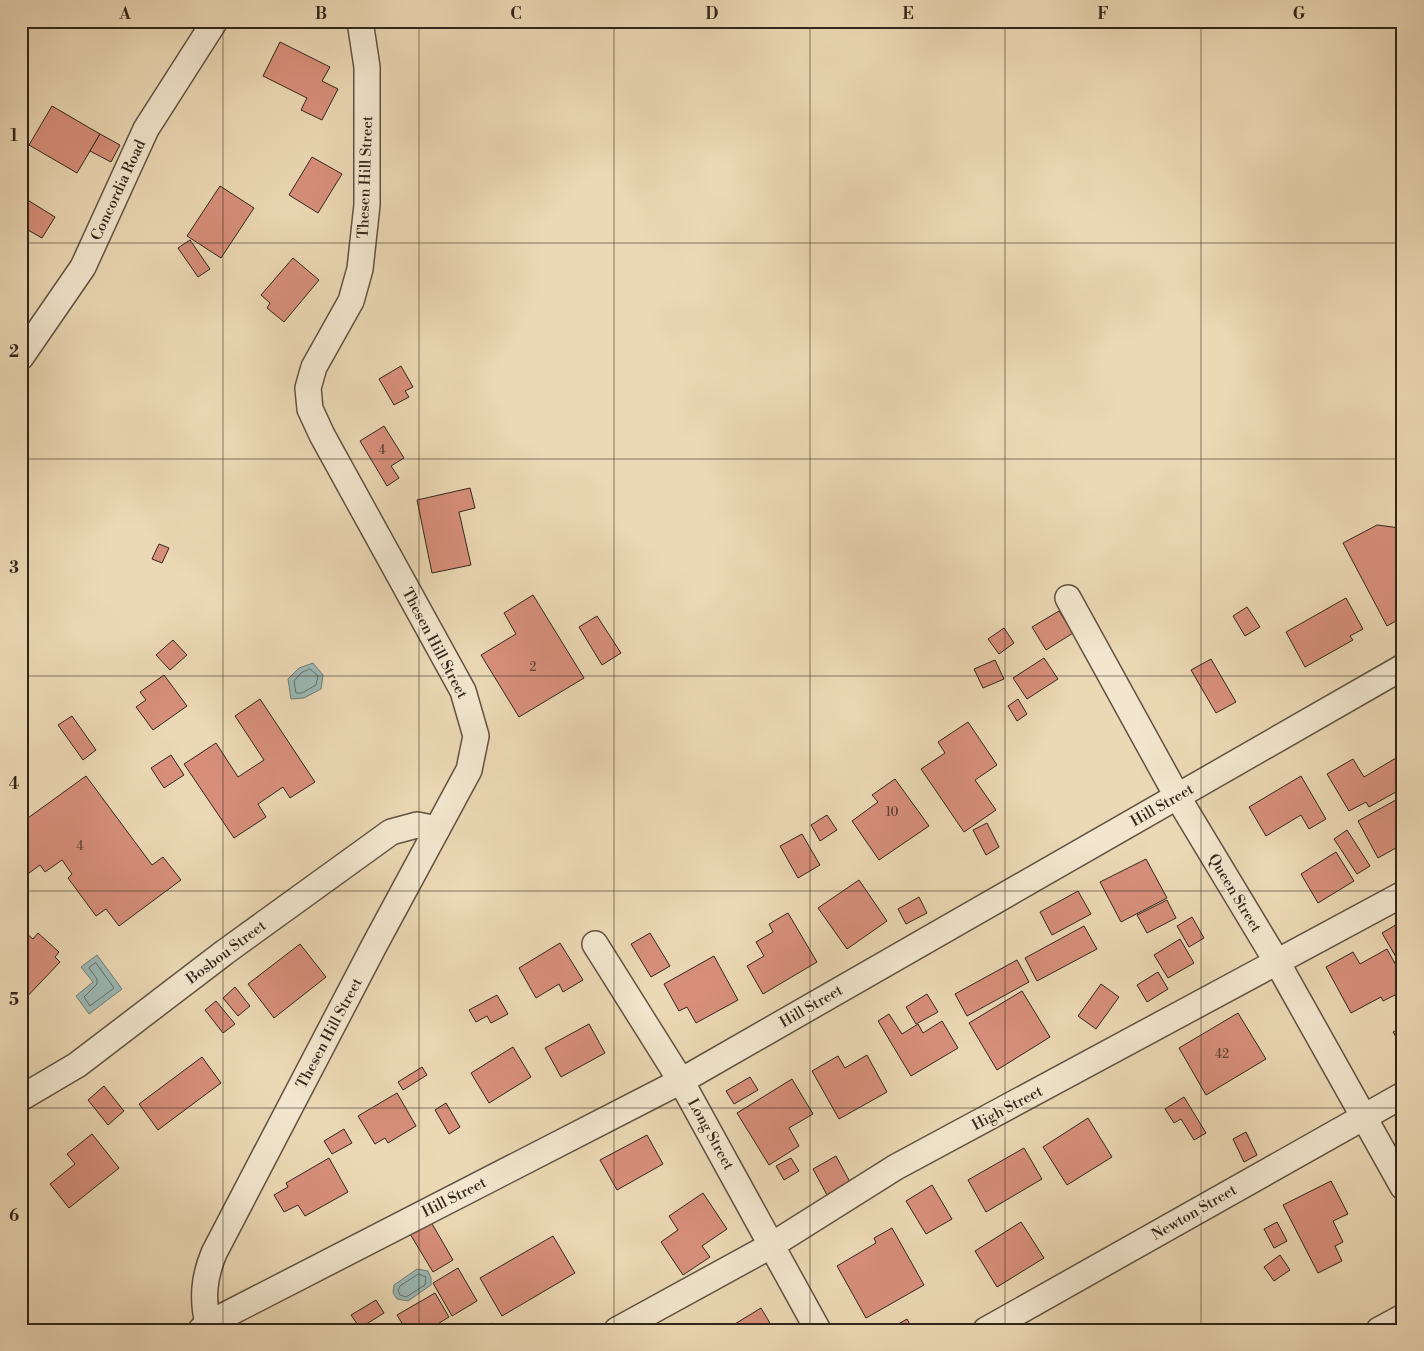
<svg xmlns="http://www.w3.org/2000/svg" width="1424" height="1351" font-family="'Libre Bodoni',serif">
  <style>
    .water { fill: #9bb8b5; stroke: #717e77 }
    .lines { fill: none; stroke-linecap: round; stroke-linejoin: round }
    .shore { stroke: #666f68; stroke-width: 1 }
    .building { fill: #d78f7b; stroke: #32261b }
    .minor-casing { stroke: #605241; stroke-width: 28 }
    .minor { stroke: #f2e6ce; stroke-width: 25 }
    .grid { fill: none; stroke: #32261b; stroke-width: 1; stroke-opacity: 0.55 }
    .labels { text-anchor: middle; stroke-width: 4; stroke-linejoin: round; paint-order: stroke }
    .number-label { font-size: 12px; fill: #5b4033 }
    .street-label { font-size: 15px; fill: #32261b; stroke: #f2e6ce }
    .neatline { fill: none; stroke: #32261b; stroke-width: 2 }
    .grid-label { font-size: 16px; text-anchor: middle; font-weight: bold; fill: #32261b }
  </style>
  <rect width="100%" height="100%" fill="#ebd8b4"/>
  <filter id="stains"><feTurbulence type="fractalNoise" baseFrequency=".004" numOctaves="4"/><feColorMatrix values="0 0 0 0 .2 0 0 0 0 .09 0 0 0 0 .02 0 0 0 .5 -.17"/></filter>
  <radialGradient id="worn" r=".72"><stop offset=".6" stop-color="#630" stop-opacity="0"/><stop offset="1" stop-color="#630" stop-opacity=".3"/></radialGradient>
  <g class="water">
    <path d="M313,663L323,675L321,689L304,698L291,699L288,679L299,668Z"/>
    <path d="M97,955L122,989L89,1014L76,996L93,982L81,967Z"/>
    <path d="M417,1269L428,1271L431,1278V1285L408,1301L397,1299L393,1293L394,1285Z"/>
  </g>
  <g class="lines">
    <g class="shore">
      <path d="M310,669L318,676L316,685L302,693H296L294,681L301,673Z"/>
      <path d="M96,963L114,988L90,1006L84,997L97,984V979L89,968Z"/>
      <path d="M419,1274L426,1277L425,1285L406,1297L400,1295L398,1290L400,1286Z"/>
    </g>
  </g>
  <g class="building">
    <path d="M280,42L330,67L322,81L338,89L322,120L301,110L307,98L263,76Z"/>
    <path d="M52,106L100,134L77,173L29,145Z"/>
    <path d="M100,134L120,145L111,162L90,151Z"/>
    <path d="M312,157L342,174L318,213L289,195Z"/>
    <path d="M220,186L254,208L221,258L187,236Z"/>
    <path d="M21,196L55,217L42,238L21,226Z"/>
    <path d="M190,240L210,269L198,277L178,248Z"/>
    <path d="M293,258L319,280L284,322L267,308L270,303L261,295Z"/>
    <path d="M401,366L413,387L405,391L409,397L394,405L379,379Z"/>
    <path d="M384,426L404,458L391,466L399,478L387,486L360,441Z"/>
    <path d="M470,488L475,508L459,512L471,565L432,573L417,500Z"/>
    <path d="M1377,525L1400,528L1403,534V581L1396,584L1403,598V617L1387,626L1343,543Z"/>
    <path d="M159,544L169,548L162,563L152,559Z"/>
    <path d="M533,595L584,678L519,717L481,655L516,634L504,613Z"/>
    <path d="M1346,598L1363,629L1350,636L1353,640L1305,667L1286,632Z"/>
    <path d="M1247,607L1260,627L1245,636L1233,616Z"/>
    <path d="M1059,611L1073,633L1046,650L1032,627Z"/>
    <path d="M597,616L621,653L602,665L579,627Z"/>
    <path d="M1004,628L1014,643L999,654L988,639Z"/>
    <path d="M173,640L187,655L170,670L156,655Z"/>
    <path d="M1044,658L1058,679L1027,699L1013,678Z"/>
    <path d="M1211,659L1236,702L1216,713L1191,670Z"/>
    <path d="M995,660L1004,679L983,688L974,669Z"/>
    <path d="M164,675L187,706L153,730L136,707L146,700L140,692Z"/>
    <path d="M260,699L315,782L290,798L283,787L258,804L266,817L234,838L184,764L216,743L238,777L264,760L235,716Z"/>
    <path d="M1018,699L1027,714L1017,721L1008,706Z"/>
    <path d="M72,716L96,750L83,760L58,725Z"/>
    <path d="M968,722L997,765L975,780L996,810L964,832L921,769L945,753L938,742Z"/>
    <path d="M171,755L184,775L164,788L151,768Z"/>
    <path d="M1396,758L1403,769V788L1369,807L1366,802L1349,811L1327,774L1353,759L1364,777Z"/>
    <path d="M86,776L152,865L163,857L181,880L119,926L106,909L96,916L68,878L72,874L62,860L45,872L40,865L25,876L21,871V823Z"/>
    <path d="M1301,776L1326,819L1309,829L1301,815L1266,836L1249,807Z"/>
    <path d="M895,779L929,826L879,860L852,821L878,802L872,795Z"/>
    <path d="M1403,796V844L1378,858L1358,821Z"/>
    <path d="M827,815L837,830L820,841L811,825Z"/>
    <path d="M987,823L999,847L986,855L973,830Z"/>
    <path d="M1347,830L1370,866L1357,874L1334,839Z"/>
    <path d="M802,834L820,865L798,878L780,846Z"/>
    <path d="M1336,852L1354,881L1318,903L1301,874Z"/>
    <path d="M1146,859L1167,898L1121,922L1100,882Z"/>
    <path d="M859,880L887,921L847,949L818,908Z"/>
    <path d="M1078,891L1091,914L1052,935L1040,912Z"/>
    <path d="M919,897L927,913L906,924L898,909Z"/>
    <path d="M1167,900L1176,918L1147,933L1137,915Z"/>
    <path d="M788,913L817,962L763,994L747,966L764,956L756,942L773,932L769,924Z"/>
    <path d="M1192,917L1204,938L1189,947L1177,926Z"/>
    <path d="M1399,923L1403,928V962L1400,964L1382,933Z"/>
    <path d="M1084,926L1097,949L1037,981L1025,958Z"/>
    <path d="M21,929L33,939L38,933L59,952L55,957L60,962L21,1003Z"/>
    <path d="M650,933L670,966L651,977L631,944Z"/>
    <path d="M1180,939L1194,963L1168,978L1154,955Z"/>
    <path d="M560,943L583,980L563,992L559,984L536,998L519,968Z"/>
    <path d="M300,944L326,977L274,1018L248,984Z"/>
    <path d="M1387,949L1403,978V991L1383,1001L1381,997L1351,1013L1326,967L1353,952L1360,964Z"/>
    <path d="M714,956L738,1000L696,1023L687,1007L679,1011L664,984Z"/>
    <path d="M1017,960L1029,982L967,1016L955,994Z"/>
    <path d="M1158,972L1168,989L1147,1002L1137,985Z"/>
    <path d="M1101,984L1119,997L1096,1029L1078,1016Z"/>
    <path d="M235,987L250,1006L238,1016L223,998Z"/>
    <path d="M1022,991L1050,1037L997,1070L969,1023Z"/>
    <path d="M927,994L938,1012L916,1024L906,1007Z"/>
    <path d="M497,995L508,1014L491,1023L487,1016L476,1022L469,1010Z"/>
    <path d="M216,1001L235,1024L223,1033L205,1010Z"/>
    <path d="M1238,1013L1266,1059L1206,1095L1179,1048Z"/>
    <path d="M889,1014L902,1034L918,1024L923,1033L942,1021L958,1048L911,1076L878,1021Z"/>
    <path d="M589,1024L605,1053L561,1077L545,1048Z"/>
    <path d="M1403,1027V1048L1393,1032Z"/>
    <path d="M513,1047L531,1077L489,1103L471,1073Z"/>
    <path d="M867,1055L887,1092L839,1119L812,1071L838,1056L845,1068Z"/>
    <path d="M202,1057L221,1083L158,1130L139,1104Z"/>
    <path d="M422,1067L427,1075L403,1090L398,1082Z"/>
    <path d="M750,1077L758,1090L734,1104L726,1091Z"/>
    <path d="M792,1079L813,1114L789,1128L799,1146L769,1165L737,1113Z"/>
    <path d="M104,1086L124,1111L108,1125L88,1100Z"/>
    <path d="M397,1093L416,1126L388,1143L385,1138L375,1144L358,1116Z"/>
    <path d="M1184,1097L1206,1133L1194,1140L1181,1119L1174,1123L1165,1109Z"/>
    <path d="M446,1103L460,1127L449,1134L435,1110Z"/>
    <path d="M1088,1118L1112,1157L1067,1185L1043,1147Z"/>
    <path d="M344,1129L352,1143L332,1154L324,1141Z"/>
    <path d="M1246,1132L1257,1155L1244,1162L1233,1139Z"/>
    <path d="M92,1134L119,1168L69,1208L50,1184L75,1164L67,1154Z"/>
    <path d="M647,1135L663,1164L617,1190L600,1160Z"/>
    <path d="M1024,1148L1042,1179L986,1212L968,1180Z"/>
    <path d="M836,1156L850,1182L827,1195L813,1169Z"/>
    <path d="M329,1158L348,1192L305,1216L298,1205L284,1212L274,1195L288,1187L286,1183Z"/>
    <path d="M791,1158L799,1171L784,1180L776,1166Z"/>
    <path d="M1331,1181L1348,1214L1333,1221L1343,1242L1335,1246L1342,1261L1318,1273L1283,1205Z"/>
    <path d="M932,1185L952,1219L926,1234L906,1201Z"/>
    <path d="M703,1193L727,1229L702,1246L710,1257L683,1275L661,1242L678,1230L669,1216Z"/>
    <path d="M431,1222L453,1260L433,1272L410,1234Z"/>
    <path d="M1021,1222L1044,1258L997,1287L975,1251Z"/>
    <path d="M1277,1222L1287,1241L1274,1248L1264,1229Z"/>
    <path d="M892,1228L924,1285L866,1318L837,1266L876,1243L874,1238Z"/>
    <path d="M553,1236L575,1273L502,1316L480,1278Z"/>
    <path d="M1280,1255L1290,1270L1274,1281L1264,1267Z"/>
    <path d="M458,1268L477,1301L452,1316L433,1283Z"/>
    <path d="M435,1293L449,1317L428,1330H406L397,1315Z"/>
    <path d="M376,1300L384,1313L360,1328L351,1315Z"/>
    <path d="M761,1308L774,1330H725Z"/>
    <path d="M907,1319L913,1330H888Z"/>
    <path d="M492,1323L495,1330H480Z"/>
  </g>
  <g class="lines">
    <defs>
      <g id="minor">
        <path d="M21,357L83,267L146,129L215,21"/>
        <path d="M1068,598L1177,796L1277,962L1403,1187"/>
        <path d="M595,944L681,1081L818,1330"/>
        <path d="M21,1098L77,1065L225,952L391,832L417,825L437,829"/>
        <path d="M208,1324C202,1298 204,1277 214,1253L374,946L469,770L476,736L463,691L322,435L310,409L308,388L314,367L351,301L360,269L367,205V67L360,21"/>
        <path d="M201,1330L208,1324L681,1081L1403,667"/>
        <path d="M617,1330L772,1245L896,1167L1403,894"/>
        <path d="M986,1330L1403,1095"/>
        <path d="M1379,1330L1403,1317"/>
      </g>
    </defs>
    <use href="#minor" class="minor-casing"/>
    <use href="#minor" class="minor"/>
  </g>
  <path class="grid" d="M223,21V1330M419,21V1330M614,21V1330M810,21V1330M1005,21V1330M1201,21V1330M21,243H1403M21,459H1403M21,676H1403M21,891H1403M21,1108H1403"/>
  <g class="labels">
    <g class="number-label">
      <text x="382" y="454">4</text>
      <text x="533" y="671">2</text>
      <text x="892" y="816">10</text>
      <text x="80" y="850">4</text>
      <text x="1222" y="1058">42</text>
    </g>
    <g class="street-label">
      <text transform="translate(365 177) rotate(-88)" y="5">Thesen Hill Street</text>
      <text transform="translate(118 190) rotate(-65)" y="5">Concordia Road</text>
      <text transform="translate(435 643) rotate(62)" y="5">Thesen Hill Street</text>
      <text transform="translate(1162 805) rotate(-30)" y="5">Hill Street</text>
      <text transform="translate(1235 893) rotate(59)" y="5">Queen Street</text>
      <text transform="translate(226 952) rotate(-37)" y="5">Bosbou Street</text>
      <text transform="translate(811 1006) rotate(-30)" y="5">Hill Street</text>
      <text transform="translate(329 1033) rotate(-62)" y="5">Thesen Hill Street</text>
      <text transform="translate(1007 1108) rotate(-28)" y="5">High Street</text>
      <text transform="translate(711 1134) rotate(61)" y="5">Long Street</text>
      <text transform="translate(454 1197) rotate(-27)" y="5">Hill Street</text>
      <text transform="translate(1194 1212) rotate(-30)" y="5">Newton Street</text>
    </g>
  </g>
  <rect width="1424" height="1351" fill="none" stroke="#ebd8b4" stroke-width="55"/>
  <rect x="28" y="28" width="1368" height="1296" class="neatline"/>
  <g class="grid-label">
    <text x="125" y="19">A</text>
    <text x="321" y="19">B</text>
    <text x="516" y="19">C</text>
    <text x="712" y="19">D</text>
    <text x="908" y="19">E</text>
    <text x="1103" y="19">F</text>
    <text x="1299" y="19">G</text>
    <text x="14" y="141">1</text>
    <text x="14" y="357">2</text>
    <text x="14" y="573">3</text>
    <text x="14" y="789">4</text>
    <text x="14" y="1005">5</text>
    <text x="14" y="1221">6</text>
  </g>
  <rect width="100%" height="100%" filter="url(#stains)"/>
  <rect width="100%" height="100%" fill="url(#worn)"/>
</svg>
